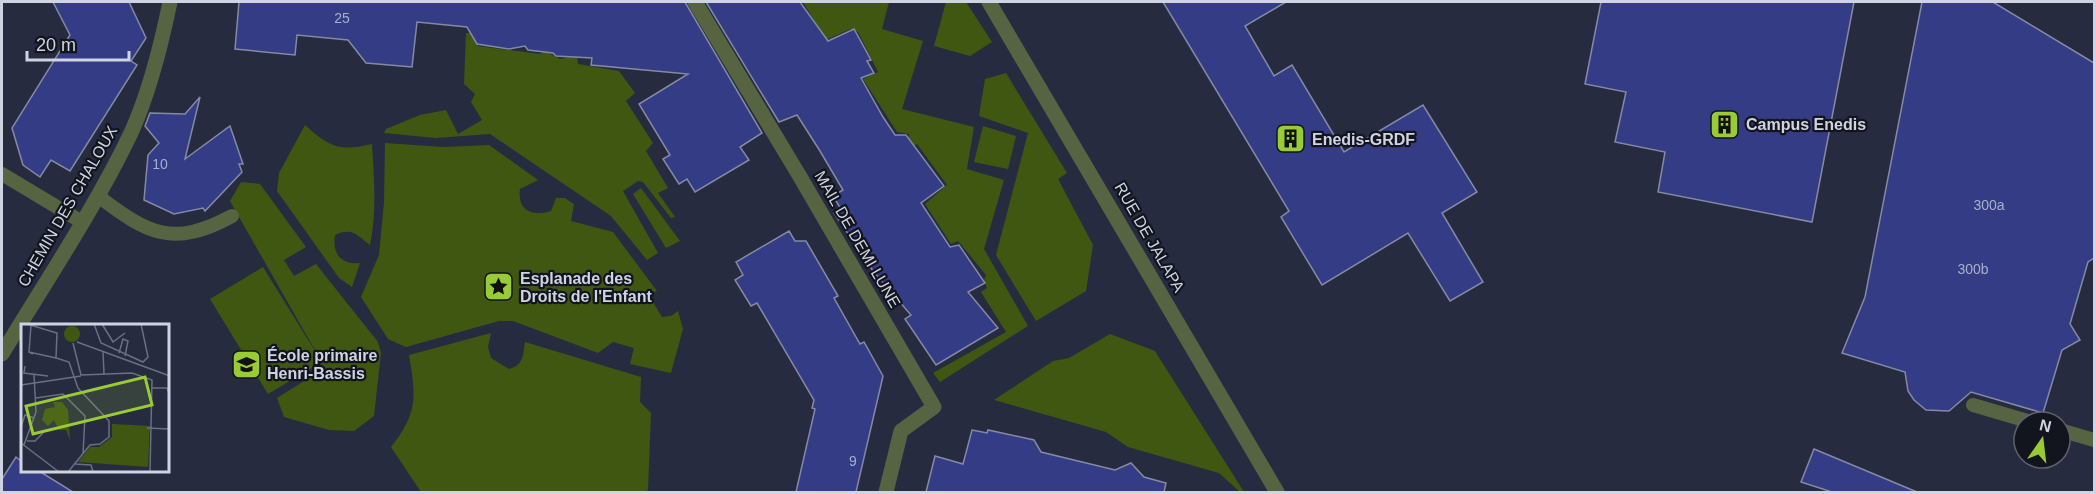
<svg xmlns="http://www.w3.org/2000/svg" width="2096" height="494" font-family="Helvetica,sans-serif">
  <style>
    .green { fill: #405712 }
    .building { fill: #333c85; stroke: #848aa4; stroke-width: 1.5 }
    .lines { fill: none; stroke-linecap: round; stroke-linejoin: round }
    .service { stroke: #566442; stroke-width: 14 }
    .pedestrian { stroke: #566442; stroke-width: 15 }
    .minor { stroke: #566442; stroke-width: 15 }
    .labels { text-anchor: middle; stroke-width: 4.5; stroke-linejoin: round; paint-order: stroke }
    .number-label { font-size: 14px; fill: #a9aecb }
    .poi-label { font-size: 16px; font-weight: bold; fill: #d0d4e2; stroke: #12141e; text-anchor: start }
    .street-label { font-size: 16px; fill: #d0d4e2; stroke: #12141e }
    .inset-road { fill: none; stroke: #6a6f81; stroke-width: 1.5 }
    .view { fill: #99cb35; fill-opacity: 0.15; stroke: #99cb35; stroke-width: 3 }
    .inset-edge { fill: none; stroke: #d0d4e2; stroke-width: 3 }
  </style>
  <rect width="100%" height="100%" fill="#262b40"/>
  <g class="green">
    <path d="M803,2H889L882,29L923,41L902,109L974,127L967,169L1004,180L984,249L1028,326L940,382L933,373L1006,332L981,292L987,288L984,280L986,275L958,241L951,244L925,204L947,185L917,144L907,150L909,134L897,132L863,79L878,72L858,32L850,29L826,40Z"/>
    <path d="M946,2H966L992,42L970,56L934,46Z"/>
    <path d="M466,33H472L478,46L540,54L545,51L560,59L577,55L578,64L619,71L635,93L626,101L653,143L646,151L668,188L658,193L675,217L671,218L643,182L638,181L623,191L658,253L647,260L611,216L490,134L436,138L384,133L386,129L420,115L446,110L458,134L482,120L471,102L475,94L464,84Z"/>
    <path d="M1006,73L1067,173L1058,179L1093,245L1086,291L1036,321L996,255L1028,133L979,116L985,79Z"/>
    <path d="M305,125C329,147 340,152 372,144C374,178 377,212 370,245C357,235 352,227 335,235C332,254 341,265 360,263L352,287L339,278L277,191L279,173Z"/>
    <path d="M983,126L1016,136L1008,169L974,162Z"/>
    <path d="M385,143L443,147L489,145L538,180L520,189C517,211 532,217 551,211L556,198H565L574,204L571,221L613,232L657,291L648,294L662,317L671,316L678,311L683,329L671,373L630,364L634,348L613,342L598,353L513,321H499L406,347L388,339L361,297L379,255L384,202Z"/>
    <path d="M241,182L260,184L306,247L284,260L294,276L316,264L378,342L381,353L374,416L354,431L329,430L284,417L277,398L317,373L322,362L268,394L210,299L263,267L320,359L230,201Z"/>
    <path d="M641,188L680,241L666,248L633,194Z"/>
    <path d="M491,333L488,347L491,358L509,369C524,365 523,355 525,342L641,377L640,402L651,413L648,490L645,492H421L391,447C418,413 416,397 409,355Z"/>
    <path d="M1110,334L1155,351L1244,492H1240L1219,473L1128,447L1106,432L994,400L1053,361L1069,358Z"/>
  </g>
  <g class="building">
    <path d="M53,2H129L146,38L131,61L137,65L70,171L51,160L40,177L23,165L12,128L70,35Z"/>
    <path d="M239,2H685L762,133L740,147L749,160L695,192L687,179L679,184L663,159L670,155L639,104L688,74L591,65L592,58L556,56L553,53L528,50L525,46L509,49L477,44L467,27L417,22L412,67L366,63L348,40L297,35L295,55L235,49Z"/>
    <path d="M706,2H800L828,41L854,29L871,60L867,61L874,73L861,78L883,117L895,135H906L944,186L921,203L950,247L959,245L985,283L968,292L998,328L936,365L905,319L911,315L873,271L834,213L841,209L833,196L843,190L820,151L797,115L779,122Z"/>
    <path d="M1163,2H1286L1245,26L1274,76L1292,65L1344,152L1423,105L1477,192L1442,213L1483,282L1450,301L1408,233L1322,285L1281,217L1289,211Z"/>
    <path d="M1601,2H1854L1812,222L1658,192L1665,152L1615,142L1626,92L1585,84Z"/>
    <path d="M1922,2H1993L2094,63V258L2088,262L2070,324L2080,340L2062,350L2043,413L1971,392L1949,411L1926,410L1914,400L1908,391L1905,372L1842,353L1865,297Z"/>
    <path d="M200,97L185,159L230,126L243,164H239L242,172L205,211L203,208L174,214L144,200L148,155L159,143L145,126L150,113L185,114Z"/>
    <path d="M789,231L795,241H806L838,296L834,298L860,344L864,342L883,376L856,492H796L815,409L812,408L814,400L757,303L751,306L735,280L743,275L736,262Z"/>
    <path d="M972,430L987,433L988,430L1034,440L1041,452L1115,470L1131,463L1144,477L1166,483L1164,492H926L935,456L963,464Z"/>
    <path d="M1814,449L1917,492H1832L1801,482Z"/>
    <path d="M16,457L22,462V471H39L73,492H2V479Z"/>
  </g>
  <g class="lines">
    <g class="service">
      <path d="M2,174L82,222"/>
      <path d="M98,196C148,234 173,248 232,216"/>
      <path d="M1973,405L2031,422"/>
      <path d="M2060,430L2094,440"/>
    </g>
    <path class="pedestrian" d="M695,2L799,175L934,407L901,431L886,492"/>
    <g class="minor">
      <path d="M989,2L1277,492"/>
      <path d="M2,354C46,281 94,210 131,133C150,91 161,46 170,2"/>
    </g>
  </g>
  <defs>
    <symbol id="building-square" viewBox="-11 -11 22 22"><rect x="-9" y="-9" width="18" height="18" rx="4" fill="#99cb35" stroke="#12141e"/><path d="M-4-6H4V6H1V3H-1V6H-4ZM-2.5-4.3h1.7v1.8h-1.7ZM.8-4.3h1.7v1.8H.8ZM-2.5-1h1.7V.8h-1.7ZM.8-1h1.7V.8H.8Z" fill="#111"/></symbol>
    <symbol id="sight-square" viewBox="-11 -11 22 22"><rect x="-9" y="-9" width="18" height="18" rx="4" fill="#99cb35" stroke="#12141e"/><path d="M0-6L1.8-2.2L6-1.7L2.9 1.2L3.7 5.4L0 3.3L-3.7 5.4L-2.9 1.2L-6-1.7L-1.8-2.2Z" fill="#111"/></symbol>
    <symbol id="school-square" viewBox="-11 -11 22 22"><rect x="-9" y="-9" width="18" height="18" rx="4" fill="#99cb35" stroke="#12141e"/><path d="M0-5L7-2L0 1L-7-2ZM-4 1L0 2.5L4 1V4Q0 6-4 4Z" fill="#111"/></symbol>
  </defs>
  <g fill-rule="evenodd">
    <use href="#building-square" x="1708" y="108" width="33" height="33"/>
    <use href="#building-square" x="1274" y="122" width="33" height="33"/>
    <use href="#sight-square" x="482" y="270" width="33" height="33"/>
    <use href="#school-square" x="230" y="348" width="33" height="33"/>
  </g>
  <g class="labels">
    <g class="number-label">
      <text x="342" y="23">25</text>
      <text x="160" y="169">10</text>
      <text x="1989" y="210">300a</text>
      <text x="1973" y="274">300b</text>
      <text x="853" y="466">9</text>
    </g>
    <g class="poi-label">
      <text x="1746" y="130">Campus Enedis</text>
      <text x="1312" y="145">Enedis-GRDF</text>
      <text x="520" y="284">Esplanade des<tspan x="520" dy="18">Droits de l'Enfant</tspan></text>
      <text x="267" y="361">École primaire<tspan x="267" dy="18">Henri-Bassis</tspan></text>
    </g>
    <g class="street-label">
      <text transform="translate(67 206) rotate(-60)" y="6">CHEMIN DES CHALOUX</text>
      <text transform="translate(1150 237) rotate(60)" y="6">RUE DE JALAPA</text>
      <text transform="translate(858 239) rotate(60)" y="6">MAIL DE DEMI LUNE</text>
    </g>
  </g>
  <g transform="translate(21 324)">
    <rect width="148" height="148" fill="#262b40"/>
    <path d="M43 10a8 8 0 1 1 16 0a8 8 0 1 1-16 0ZM32,78H41L47,86L49,116L45,106H38L33,96L27,102L21,96L24,85L34,83ZM91,100L129,102L127,143L57,138L69,123H78L91,113Z" fill="#405712"/>
    <path class="inset-road" d="M6,0L36,9L35,34L48,38L57,64L88,97V113L79,120L69,121L47,148M73,0L80,19L122,38L127,33L120,0M81,0L92,18L104,9M10,1L8,28L12,30M56,18L149,52M52,19L60,51M8,28L35,34M82,28L83,50M98,29L102,15L107,17L104,32M4,42L3,49L27,52M60,51L111,49L131,56L129,148M0,61L60,52M131,64H146L148,70M15,74L42,70L64,92L62,130M0,103L4,91L13,94M126,104L149,105M6,117H14L22,109M0,119L38,148M3,121L15,88L13,51M54,140L70,141L72,148"/>
    <path class="view" d="M124,53L131,81L12,110L5,82Z"/>
    <rect width="148" height="148" class="inset-edge"/>
  </g>
  <rect width="2096" height="494" fill="none" stroke="#d0d4e2" stroke-width="6"/>
  <g transform="translate(2042 440) rotate(14)"><circle r="28" fill="#12141e" stroke="#5e616c" stroke-width="1.5"/>
  <path d="M0-4.5L10 22L0 15L-10 22Z" fill="#99cb35"/>
  <text y="-9" font-size="16" font-weight="bold" text-anchor="middle" fill="#d0d4e2">N</text>
  </g>
  <path d="M27 51v9h102v-9" fill="none" stroke="#d0d4e2" stroke-width="3"/>
  <text x="36" y="51" font-size="18" fill="#d0d4e2" stroke="#12141e" stroke-width="4.5" paint-order="stroke">20 m</text>
</svg>
